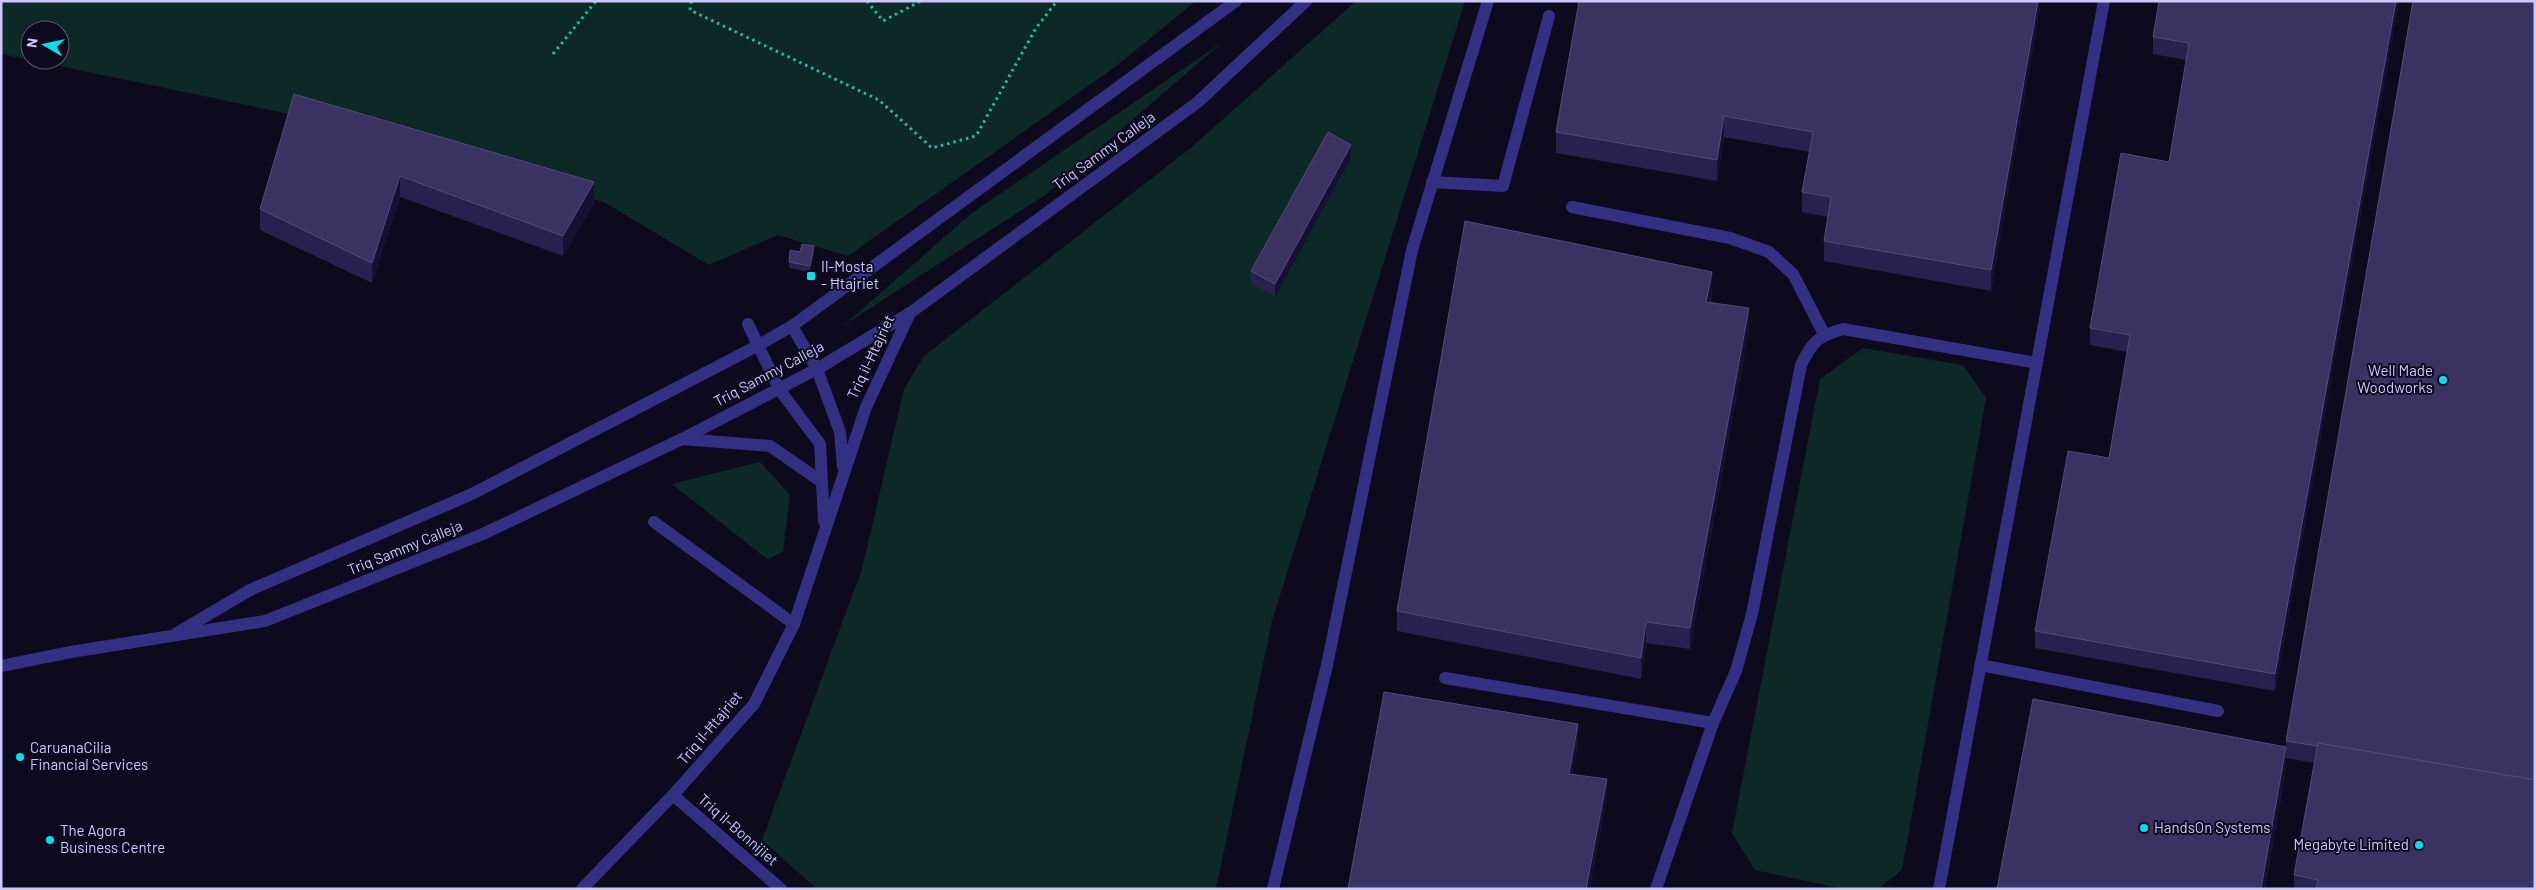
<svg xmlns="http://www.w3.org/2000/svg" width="2536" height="890" font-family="Barlow,sans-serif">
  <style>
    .green { fill: #0c2927 }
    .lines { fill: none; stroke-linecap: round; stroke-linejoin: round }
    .path { stroke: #21b9ad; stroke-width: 3; stroke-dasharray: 2.5 4; stroke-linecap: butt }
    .minor { stroke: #323082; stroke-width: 12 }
    .wall { fill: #28214e }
    .shaded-wall { fill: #161033 }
    .building { fill: #3a3261; stroke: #514a7a }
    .poi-dot { fill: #00def2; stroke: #0d0a1e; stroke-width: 2 }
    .labels { text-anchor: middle; stroke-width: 4; stroke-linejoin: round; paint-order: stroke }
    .street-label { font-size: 15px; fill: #ccc7ff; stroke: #0d0a1e }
    .poi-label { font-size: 15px; fill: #ccc7ff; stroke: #0d0a1e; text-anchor: start }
  </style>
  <rect width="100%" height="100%" fill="#0d0a1e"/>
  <g class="green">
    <path d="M1,1H1196L1115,67L848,256L778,235L709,265L604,202L294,115L31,60H60V30H30V60L1,54Z"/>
    <path d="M1356,1H1465L1272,621L1216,889H817L762,840L862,569L904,389L924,356L1193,146Z"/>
    <path d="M1224,41L1045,195L844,325L972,213Z"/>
    <path d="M1863,348L1963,365L1986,398L1902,870L1878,889H1843L1755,870L1732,833L1820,379Z"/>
    <path d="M760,462L790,495L783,552L767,559L672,484Z"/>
  </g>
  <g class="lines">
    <g class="path">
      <path d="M691,1L690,10L879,100L932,148L976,136L1036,28L1057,1"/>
      <path d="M867,1L883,21L921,1"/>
      <path d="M553,54L596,1"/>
    </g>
    <g class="minor">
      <path d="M1432,182L1503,186L1549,16"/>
      <path d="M1572,207L1730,238L1769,252L1793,274L1824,334"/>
      <path d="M748,324L779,389L820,444L824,521"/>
      <path d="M792,326L817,369L840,432L843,467"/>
      <path d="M682,439L770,446L822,482"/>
      <path d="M654,522L794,624"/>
      <path d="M177,633L250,590L472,494L757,346L792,326L1236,1"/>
      <path d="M1980,665L2218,711"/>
      <path d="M1,666L71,652L265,621L483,534L682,439L817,369L910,313L1198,102L1306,1"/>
      <path d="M1445,678L1713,723"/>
      <path d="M673,795L781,889"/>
      <path d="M582,889L673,795L754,704L794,624L866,407L910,313"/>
      <path d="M1273,889L1327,665L1412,250L1488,1"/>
      <path d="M1656,889L1713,723L1736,671L1752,614L1801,365C1812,342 1818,336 1843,329L2037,363"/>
      <path d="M1939,889L2104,1"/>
    </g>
  </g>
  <g class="wall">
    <path d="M2041,1L1991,291L1824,261V241L1828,217L1802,212V192L1810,152L1724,137L1717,181L1556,153V132Z"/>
    <path d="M2399,1L2275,691L2035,648V631L2109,458L2127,352L2090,345V328L2169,162L2186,60L2153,54V37Z"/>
    <path d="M2413,1L2535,889H2294V875L2314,763L2286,758V768L2265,889H1997L2286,747V741Z"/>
    <path d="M294,94L594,203L563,256L400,197L372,283L260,230V209Z"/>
    <path d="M1351,158L1275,297L1251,283V271Z"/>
    <path d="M800,252H814L810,272L789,268V262Z"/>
    <path d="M1712,293L1711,302L1749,329L1690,649L1646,643L1641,679L1397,631V611Z"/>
  </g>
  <g class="shaded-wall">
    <path d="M2038,1H2041L1991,291V270Z"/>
    <path d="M2396,1H2399L2275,691V674Z"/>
    <path d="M1724,116V137L1717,181V160Z"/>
    <path d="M1351,145V158L1275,297V284Z"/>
    <path d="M400,176V197L372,283V263Z"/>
    <path d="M594,182V203L563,256V236Z"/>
    <path d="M814,246V252L810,272V266Z"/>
    <path d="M1712,272V293L1706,322V302Z"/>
    <path d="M1749,308V329L1690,649V628Z"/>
    <path d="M1646,622V643L1641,679V658Z"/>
    <path d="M1578,724V745L1569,795V774Z"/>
    <path d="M2286,747V768L2265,889H2261Z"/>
    <path d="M1607,779V799L1590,889H1586Z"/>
  </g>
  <g class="building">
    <path d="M1579,1H2038L1991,270L1824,241L1831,197L1802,192L1813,132L1724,116L1717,160L1556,132Z"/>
    <path d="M2159,1H2396L2275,674L2035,631L2068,451L2109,458L2130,335L2090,328L2121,153L2169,162L2189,43L2153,37Z"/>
    <path d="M2413,1H2535V780L2318,743L2317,746L2286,741Z"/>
    <path d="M294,94L594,182L563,236L400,176L372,263L260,209Z"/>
    <path d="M1328,132L1351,145L1275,284L1251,271Z"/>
    <path d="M1465,221L1712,272L1706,302L1749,308L1690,628L1646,622L1641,658L1397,611Z"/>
    <path d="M802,244L814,246L810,266L789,262L790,250L800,252Z"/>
    <path d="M1384,692L1578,724L1569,774L1607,779L1586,889H1348Z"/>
    <path d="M2033,699L2286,747L2261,889H1997Z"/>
    <path d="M2318,743L2535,780V889H2316L2318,880L2294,875Z"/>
  </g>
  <g class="poi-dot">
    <rect x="806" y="271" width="10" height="10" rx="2.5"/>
    <circle cx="2443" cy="380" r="5"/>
    <circle cx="20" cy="757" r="5"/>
    <circle cx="2144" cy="828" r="5"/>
    <circle cx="50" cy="840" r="5"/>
    <circle cx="2419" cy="845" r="5"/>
  </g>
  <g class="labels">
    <g class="street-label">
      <text transform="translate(1104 151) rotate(-36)" y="5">Triq Sammy Calleja</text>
      <text transform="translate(871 357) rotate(-65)" y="5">Triq il-Ħtajriet</text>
      <text transform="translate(769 374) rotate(-28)" y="5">Triq Sammy Calleja</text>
      <text transform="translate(405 548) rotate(-22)" y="5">Triq Sammy Calleja</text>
      <text transform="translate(710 728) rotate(-50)" y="5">Triq il-Ħtajriet</text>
      <text transform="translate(738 830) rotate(41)" y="5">Triq il-Bonnijiet</text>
    </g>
    <g class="poi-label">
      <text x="821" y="272">Il-Mosta<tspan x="821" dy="17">- Ħtajriet</tspan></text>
      <text x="2433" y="376" text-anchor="end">Well Made<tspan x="2433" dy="17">Woodworks</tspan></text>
      <text x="30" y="753">CaruanaCilia<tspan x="30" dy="17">Financial Services</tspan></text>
      <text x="2154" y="833">HandsOn Systems</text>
      <text x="60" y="836">The Agora<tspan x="60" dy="17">Business Centre</tspan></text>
      <text x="2409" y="850" text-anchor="end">Megabyte Limited</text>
    </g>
  </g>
  <rect width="2536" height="890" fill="none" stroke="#ccc7ff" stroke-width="5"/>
  <g transform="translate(45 45) rotate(279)"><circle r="24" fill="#0d0a1e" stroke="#595678"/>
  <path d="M0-4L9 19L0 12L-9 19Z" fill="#00def2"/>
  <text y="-8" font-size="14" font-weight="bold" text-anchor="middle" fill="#ccc7ff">N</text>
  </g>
</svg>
